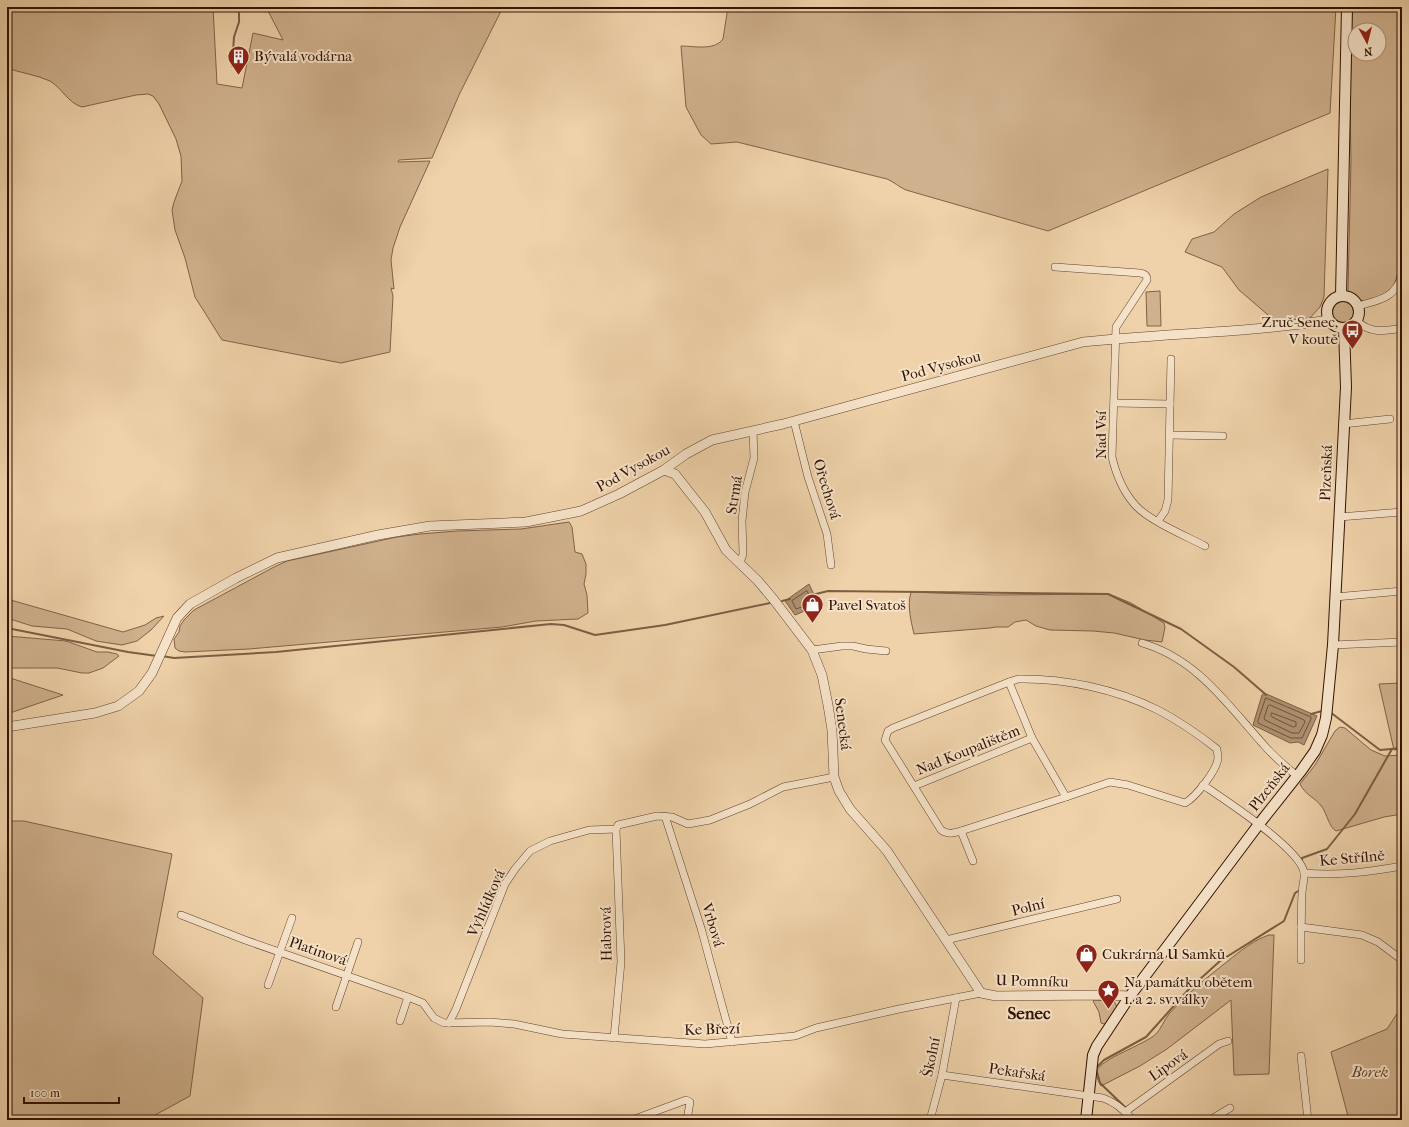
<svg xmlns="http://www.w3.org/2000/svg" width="1409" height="1127" font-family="'IM FELL French Canon',serif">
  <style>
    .green { fill: #cfb18d; stroke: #806246; fill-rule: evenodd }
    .water { fill: #ae9170; stroke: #7c5e43 }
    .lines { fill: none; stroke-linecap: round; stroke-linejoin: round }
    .shore { stroke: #705238; stroke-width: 1 }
    .stream { stroke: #7c5e43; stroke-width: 2 }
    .minor-casing { stroke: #60422a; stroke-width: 8 }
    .tertiary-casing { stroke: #60422a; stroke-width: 10 }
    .secondary-casing { stroke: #311200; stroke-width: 12 }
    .minor { stroke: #f5e2c8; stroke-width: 7 }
    .tertiary { stroke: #f5e2c8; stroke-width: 9 }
    .secondary { stroke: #f5e2c8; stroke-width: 10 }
    .labels { text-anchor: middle; stroke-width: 4; stroke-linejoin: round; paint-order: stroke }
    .poi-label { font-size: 15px; fill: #311200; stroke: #f5e2c8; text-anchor: start }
    .street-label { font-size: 15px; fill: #311200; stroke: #f5e2c8 }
    .park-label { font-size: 15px; font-style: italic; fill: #60422a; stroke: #f5e2c8 }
    .quarter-label { font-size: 17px; font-weight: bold; fill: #311200; stroke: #f5e2c8 }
  </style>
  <rect width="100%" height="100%" fill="#efd2aa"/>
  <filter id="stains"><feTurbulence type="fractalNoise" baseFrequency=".005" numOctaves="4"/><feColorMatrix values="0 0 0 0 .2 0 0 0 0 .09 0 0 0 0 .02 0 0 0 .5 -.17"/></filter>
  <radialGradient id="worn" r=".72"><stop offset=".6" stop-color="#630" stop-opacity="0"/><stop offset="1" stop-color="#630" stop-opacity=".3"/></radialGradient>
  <g class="green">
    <path d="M7,7H213L217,84L242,88L253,33L283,40L266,7H503L459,95L432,158L399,160L398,162L430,161L400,227L393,248L391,260L394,289L391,288L393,296L390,352L341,363L222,340L195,297L185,258L175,230L172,210L174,202L182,181L181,156L176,139L159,104L153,96L148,94L136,95L82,107C68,103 62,88 50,81C37,75 21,73 7,68Z"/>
    <path d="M728,7H1336L1330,113L1048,231L906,190C899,187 894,182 887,179L737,142L711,144L701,135L686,107L681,46C694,46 714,51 723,39Z"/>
    <path d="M1352,7H1402V248C1400,258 1398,280 1392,288C1389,293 1366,303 1360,301C1356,299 1351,294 1348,290L1351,161L1350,107ZM1355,30H1379V54H1355Z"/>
    <path d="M1328,169L1324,297L1320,307L1309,319L1275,321L1239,290L1222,267L1185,252L1192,239L1214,232L1234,214L1261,197Z"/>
    <path d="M1160,291L1161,326H1147L1146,292Z"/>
    <circle cx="1343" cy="312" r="11"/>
    <path d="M569,522L572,527L575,552L582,554L586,564V574L584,584L587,595L588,613L578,619L536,621L502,627L249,649L185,652L179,651L175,648L174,639L179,632L180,626L184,620L194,610L274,567L287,561L397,537L420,534L457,531L521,529Z"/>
    <path d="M911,592L994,595L1109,594L1131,603L1164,623L1165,627L1162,642L1145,640L1114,633L1093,631L1050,630L1036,626L1026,620L1015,622L1008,627H996L990,628L914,634C911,621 907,606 911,592Z"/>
    <path d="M7,599L123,632L145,625L156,618L164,616L151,630L137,641L122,645L96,641L67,629L32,626L7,618Z"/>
    <path d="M7,636L66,641L97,652H108L117,654L119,656L103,668L89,673H82L57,668H10L7,667Z"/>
    <path d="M7,677L63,695L7,714Z"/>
    <path d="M1402,683V749L1394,750L1379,684Z"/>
    <path d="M1340,727L1345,728L1371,750L1385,756L1402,755V814L1384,817L1336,831C1329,827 1327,814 1322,807C1316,798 1305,795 1300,784L1315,765L1335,731Z"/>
    <path d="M7,821H24L172,854L153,954L203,998L190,1096L146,1120H7Z"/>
    <path d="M1269,935H1274L1269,1074L1234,1075L1231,1000L1167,1049L1140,1066L1101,1086C1098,1081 1096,1076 1097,1071C1100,1059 1144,1045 1156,1034C1161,1029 1164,1020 1169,1014C1188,993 1206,978 1228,961C1240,951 1254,940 1269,935Z"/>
    <path d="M1094,1000L1114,1001L1117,1007L1108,1023L1104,1024L1101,1023L1099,1012L1093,1001Z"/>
    <path d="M1402,1006V1120H1349L1331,1052L1387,1029Z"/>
  </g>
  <g class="water">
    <path d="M809,584L819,605L795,615L785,601Z"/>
    <path d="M1264,693L1317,716L1304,745L1298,742L1290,743L1253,725L1262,695Z"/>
  </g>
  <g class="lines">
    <g class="shore">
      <path d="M807,591L813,603L796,609L792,601Z"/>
      <path d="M1266,698L1311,717V719L1302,738H1291L1258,723V721Z"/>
      <path d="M1270,705L1304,720L1305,722L1299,733H1292L1265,720L1264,718L1268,706Z"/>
      <path d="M1272,713L1296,722V726L1293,727L1272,717L1271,715Z"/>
    </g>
    <g class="stream">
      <path d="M232,66L234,37L239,22V13"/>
      <path d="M812,595L828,591L1108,594L1181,629L1234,667L1264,693L1266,695"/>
      <path d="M782,601L790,599"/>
      <path d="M7,628L128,652L157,656"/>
      <path d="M162,656L174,658L276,652L551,624L564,625L595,635L665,625L770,603"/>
      <path d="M1330,712L1380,750L1402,748"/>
      <path d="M1311,714L1322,711H1324"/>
      <path d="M1302,861V858L1327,849L1355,814L1392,749"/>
      <path d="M1125,1107L1100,1083L1096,1068L1104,1060L1146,1037L1189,989L1220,961L1284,921L1295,893L1300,890"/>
    </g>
    <defs>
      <g id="minor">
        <path d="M1055,267L1140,273C1145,274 1147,275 1147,280L1145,283L1116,327L1112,457C1116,474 1124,493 1136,506C1150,521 1186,536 1205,546"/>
        <path d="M1358,306C1379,300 1394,299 1402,276"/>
        <path d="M1357,321C1371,334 1384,331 1402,328"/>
        <path d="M1114,403L1170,404"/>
        <path d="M794,421L808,477L827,534L831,565"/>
        <path d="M1343,424L1390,419"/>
        <path d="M1170,435L1223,436"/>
        <path d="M1339,517L1402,512"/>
        <path d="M1158,521L1165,511L1168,500L1171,359"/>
        <path d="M740,563L743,554L742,521L745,492L754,458L753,431"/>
        <path d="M1335,597L1402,591"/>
        <path d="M1142,643C1197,659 1227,704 1263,744C1273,756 1285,766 1297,776"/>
        <path d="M1333,645L1402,642"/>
        <path d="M812,650L842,646H853L866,649L886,651"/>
        <path d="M1018,679C1064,678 1116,689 1158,710C1179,721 1198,734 1217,749C1217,751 1218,755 1218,758C1217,770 1196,797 1185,803L1128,785L1110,782L1066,797L1032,738L1009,682Z"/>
        <path d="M1009,682L893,728L888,731L885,740L941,830C948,835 953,833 961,831L1066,797"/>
        <path d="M1203,785C1225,800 1299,848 1304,872C1305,879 1302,887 1302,894C1301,905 1302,916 1301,927L1362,935L1378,942L1402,960"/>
        <path d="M914,786L1032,738"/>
        <path d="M665,816L701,928L732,1042"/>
        <path d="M961,831L973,861"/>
        <path d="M1304,873C1338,876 1369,872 1402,866"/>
        <path d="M181,915L245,940L408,997L423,1003L434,1018L444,1023L490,1022L514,1024L562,1034L705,1044L795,1036L816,1028L899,1009L981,993"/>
        <path d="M946,940L1117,899"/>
        <path d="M1301,960V927"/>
        <path d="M268,985L292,918"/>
        <path d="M336,1007L358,942"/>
        <path d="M400,1021L408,997"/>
        <path d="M449,1023L456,1009L505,884L515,869L530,851L550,841L589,830L616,829L618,825L657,816L672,817L688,824L710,820L750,804L783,787L834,777"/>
        <path d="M614,1038L621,962L616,829"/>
        <path d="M1301,1056L1308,1120"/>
        <path d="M942,1075L1103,1098C1115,1102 1125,1111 1133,1120"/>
        <path d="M1125,1112L1219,1044L1228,1041"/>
        <path d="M632,1120L686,1100L690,1102L687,1120"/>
        <path d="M930,1120L942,1075L956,998"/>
        <path d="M1210,1120L1230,1108"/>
      </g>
      <g id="tertiary">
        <path d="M664,470L675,474L705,512L726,550L758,581L774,600L812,650L822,675L828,705L832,730L834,777L839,791L850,809L887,851L981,993L996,996L1106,995L1130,996"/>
        <path d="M7,727L95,713L118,706L139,691L152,673L177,618L190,604L236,578L277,558L378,535L430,526L526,522L581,511L619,494L664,470L686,454L712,440L783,424L1083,342C1164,333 1247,333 1329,320"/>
      </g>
      <g id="secondary">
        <circle cx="1343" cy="312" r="16"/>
        <path d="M1341,296L1347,7"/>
        <path d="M1086,1120L1093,1055L1097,1046L1130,996L1259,824L1301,771L1315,751L1322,735L1326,718L1333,645L1346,387L1344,329"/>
      </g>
    </defs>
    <use href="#minor" class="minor-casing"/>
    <use href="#tertiary" class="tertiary-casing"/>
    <use href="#secondary" class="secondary-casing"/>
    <use href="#minor" class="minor"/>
    <use href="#tertiary" class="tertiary"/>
    <use href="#secondary" class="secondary"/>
  </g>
  <defs>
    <symbol id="building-pin" viewBox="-11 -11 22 30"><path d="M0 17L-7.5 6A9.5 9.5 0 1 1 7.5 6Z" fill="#8f2418" stroke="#f5e2c8"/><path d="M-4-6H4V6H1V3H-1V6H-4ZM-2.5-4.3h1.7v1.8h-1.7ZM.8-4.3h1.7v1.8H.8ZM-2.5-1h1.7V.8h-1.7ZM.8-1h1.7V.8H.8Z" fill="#fff"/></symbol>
    <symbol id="bus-pin" viewBox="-11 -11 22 30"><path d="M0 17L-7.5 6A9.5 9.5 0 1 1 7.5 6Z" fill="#8f2418" stroke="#f5e2c8"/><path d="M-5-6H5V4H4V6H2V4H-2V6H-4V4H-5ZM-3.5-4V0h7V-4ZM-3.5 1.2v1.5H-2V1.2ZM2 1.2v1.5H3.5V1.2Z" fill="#fff"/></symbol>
    <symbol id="shop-pin" viewBox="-11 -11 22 30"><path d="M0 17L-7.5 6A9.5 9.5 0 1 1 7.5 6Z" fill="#8f2418" stroke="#f5e2c8"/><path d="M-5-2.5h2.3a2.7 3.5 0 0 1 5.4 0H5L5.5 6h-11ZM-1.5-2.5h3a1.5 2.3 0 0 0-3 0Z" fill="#fff"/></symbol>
    <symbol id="sight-pin" viewBox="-11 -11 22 30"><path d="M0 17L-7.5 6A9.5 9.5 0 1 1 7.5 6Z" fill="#8f2418" stroke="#f5e2c8"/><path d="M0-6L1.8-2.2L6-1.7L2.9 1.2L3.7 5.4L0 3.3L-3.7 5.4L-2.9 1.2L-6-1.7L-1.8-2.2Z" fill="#fff"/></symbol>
  </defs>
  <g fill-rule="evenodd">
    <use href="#building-pin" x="226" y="44" width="25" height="34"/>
    <use href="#bus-pin" x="1340" y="318" width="25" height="34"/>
    <use href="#shop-pin" x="800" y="592" width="25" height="34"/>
    <use href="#shop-pin" x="1074" y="942" width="25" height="34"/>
    <use href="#sight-pin" x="1096" y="978" width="25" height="34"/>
  </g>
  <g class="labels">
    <g class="poi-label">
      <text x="254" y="61">Bývalá vodárna</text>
      <text x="1338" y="327" text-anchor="end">Zruč-Senec,<tspan x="1338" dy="17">V koutě</tspan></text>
      <text x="828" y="610">Pavel Svatoš</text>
      <text x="1102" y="959">Cukrárna U Samků</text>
      <text x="1124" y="987">Na památku obětem<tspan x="1124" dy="17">1. a 2. sv.války</tspan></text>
    </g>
    <g class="street-label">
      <text transform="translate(941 366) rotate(-15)" y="5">Pod Vysokou</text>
      <text transform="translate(1101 435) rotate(-90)" y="5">Nad Vsí</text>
      <text transform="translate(633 468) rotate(-29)" y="5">Pod Vysokou</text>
      <text transform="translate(1326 473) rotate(-88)" y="5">Plzeňská</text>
      <text transform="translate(827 489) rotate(73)" y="5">Ořechová</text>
      <text transform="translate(734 495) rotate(-81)" y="5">Strmá</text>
      <text transform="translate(843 724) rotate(83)" y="5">Senecká</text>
      <text transform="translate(968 750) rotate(-22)" y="5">Nad Koupalištěm</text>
      <text transform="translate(1269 787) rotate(-52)" y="5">Plzeňská</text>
      <text transform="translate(1352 858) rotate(-5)" y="5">Ke Střílně</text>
      <text transform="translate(486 903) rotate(-66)" y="5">Vyhlídková</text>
      <text transform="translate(1028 907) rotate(-14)" y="5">Polní</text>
      <text transform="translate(713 925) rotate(73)" y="5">Vrbová</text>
      <text transform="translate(606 934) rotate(-91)" y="5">Habrová</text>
      <text transform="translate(318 951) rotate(19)" y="5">Platinová</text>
      <text transform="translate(1032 981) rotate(1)" y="5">U Pomníku</text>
      <text transform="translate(712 1029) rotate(-2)" y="5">Ke Březí</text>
      <text transform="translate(931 1057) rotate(-79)" y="5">Školní</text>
      <text transform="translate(1168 1065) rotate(-35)" y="5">Lipová</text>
      <text transform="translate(1017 1072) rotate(8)" y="5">Pekařská</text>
    </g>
    <g class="park-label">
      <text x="1370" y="1077">Borek</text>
    </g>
    <g class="quarter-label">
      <text x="1029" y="1019">Senec</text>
    </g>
  </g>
  <rect width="1409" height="1127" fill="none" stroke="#efd2aa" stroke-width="24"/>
  <rect x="8" y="8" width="1393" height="1111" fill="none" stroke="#311200" stroke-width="2"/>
  <rect x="12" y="12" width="1385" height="1103" fill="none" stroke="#311200"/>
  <g transform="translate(1367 42) rotate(173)"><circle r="19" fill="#f5e2c8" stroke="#a78f78"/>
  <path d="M0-3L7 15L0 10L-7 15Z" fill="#8f2418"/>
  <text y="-6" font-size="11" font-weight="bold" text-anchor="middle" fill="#311200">N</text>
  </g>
  <path d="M24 1097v6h95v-6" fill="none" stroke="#311200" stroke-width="2"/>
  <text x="30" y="1097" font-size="12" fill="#311200" stroke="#f5e2c8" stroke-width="3" paint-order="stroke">100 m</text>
  <rect width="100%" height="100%" filter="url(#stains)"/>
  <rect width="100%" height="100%" fill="url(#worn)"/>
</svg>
